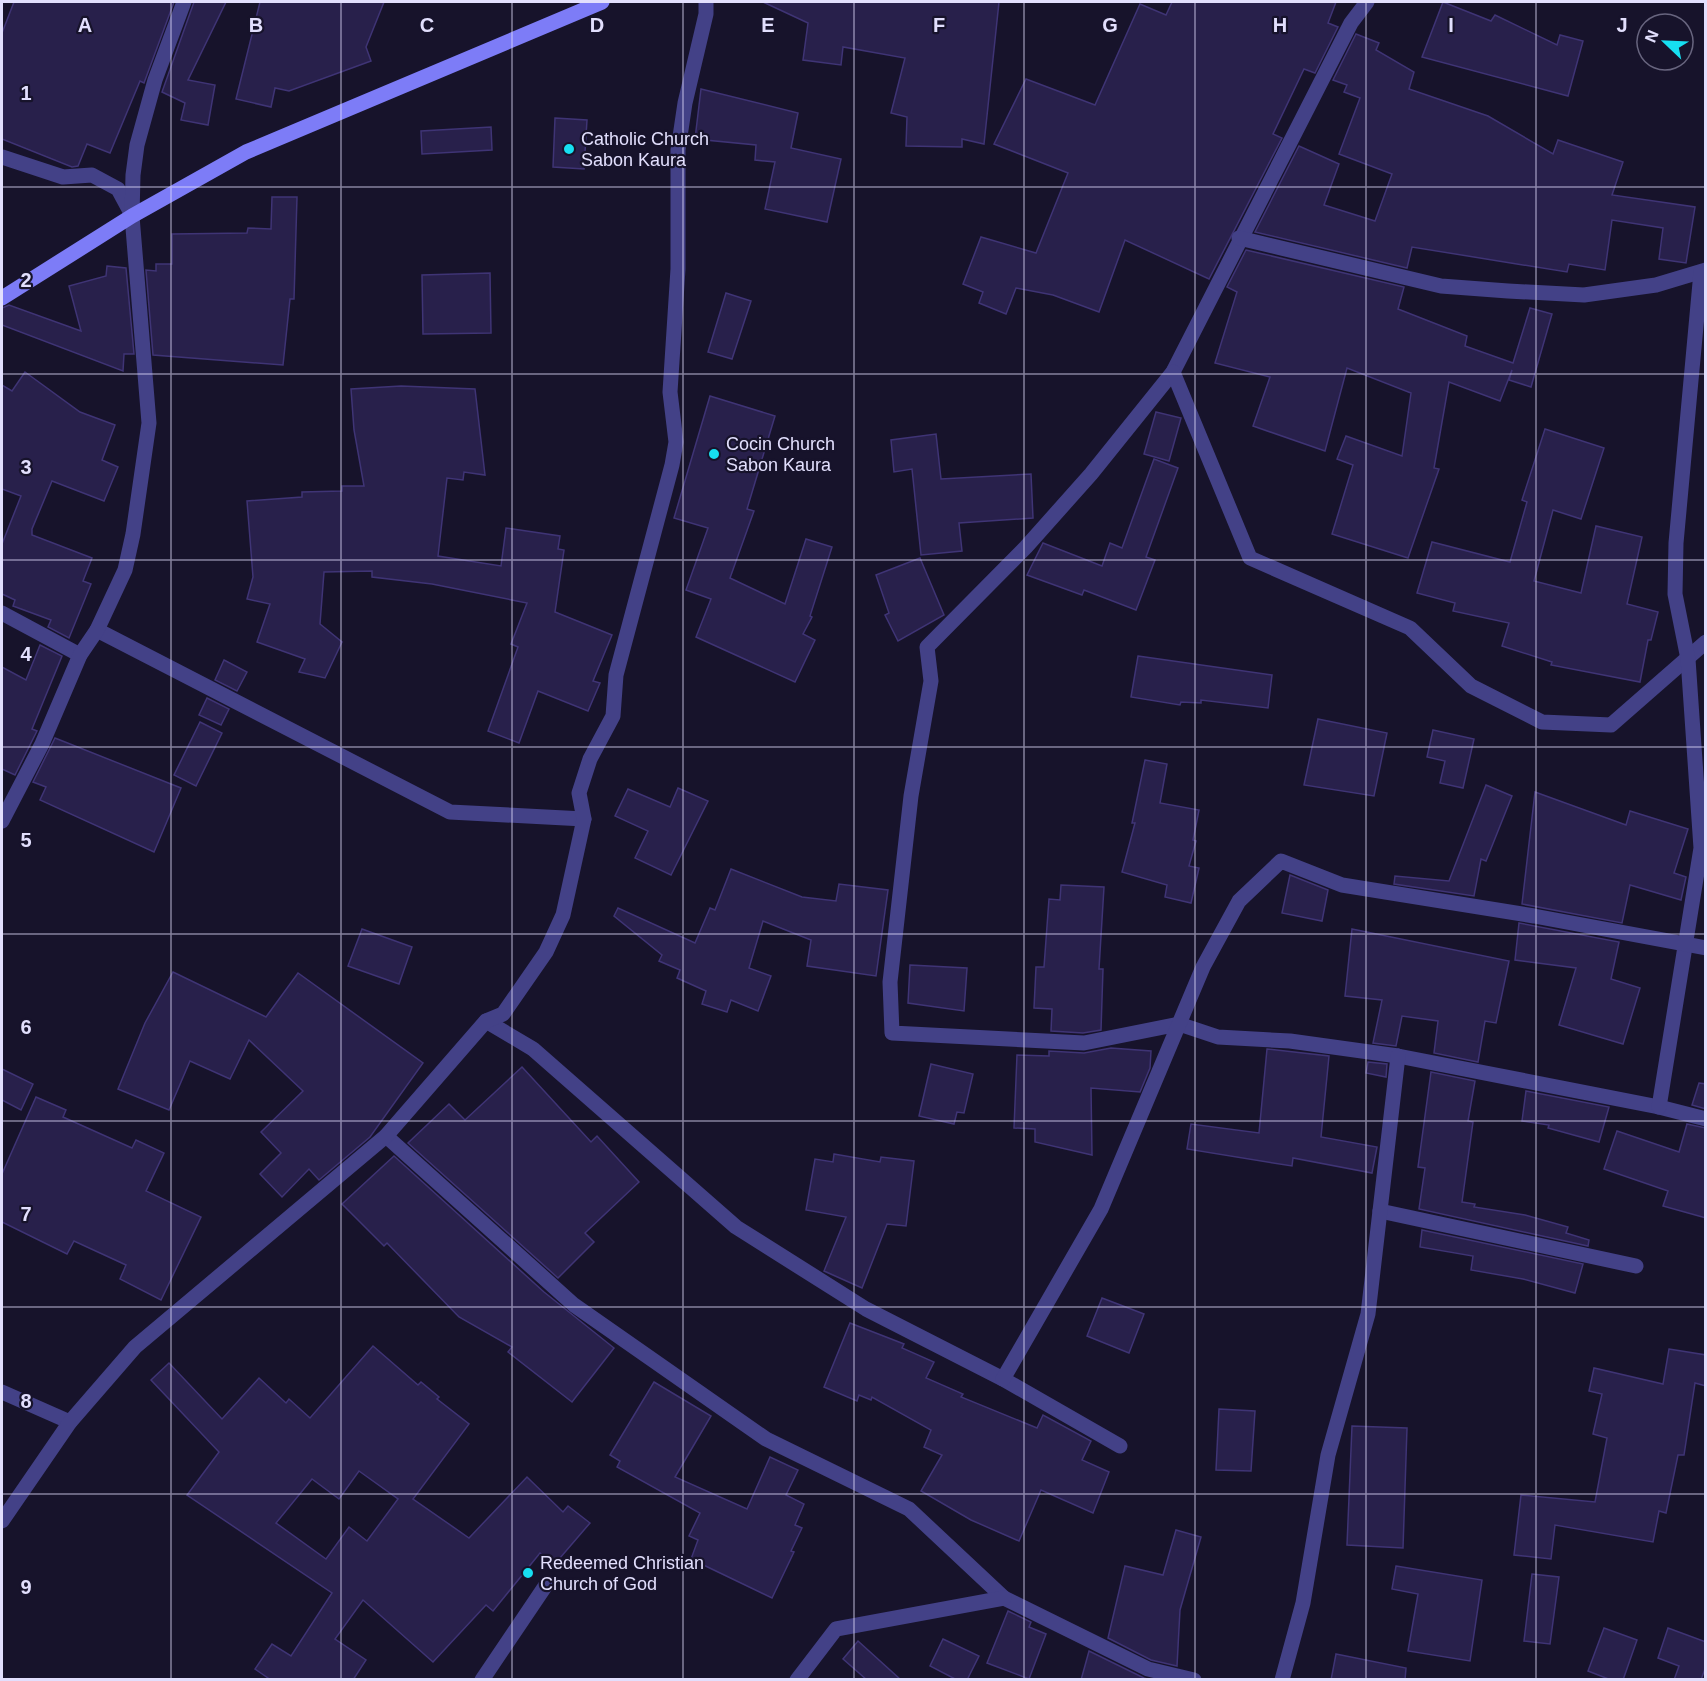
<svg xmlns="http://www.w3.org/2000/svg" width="1707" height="1681" font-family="Arial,sans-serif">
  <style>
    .building { fill: #28204b; stroke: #3f3475; stroke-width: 1.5; fill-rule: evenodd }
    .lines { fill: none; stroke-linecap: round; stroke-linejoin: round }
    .minor { stroke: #434187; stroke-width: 15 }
    .secondary { stroke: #7d7cf7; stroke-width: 15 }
    .grid { fill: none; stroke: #e2dffd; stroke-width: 1.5; stroke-opacity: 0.55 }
    .poi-dot { fill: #17dff1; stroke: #17132b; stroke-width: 2 }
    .labels { text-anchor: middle; stroke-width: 4.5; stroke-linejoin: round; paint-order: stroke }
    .poi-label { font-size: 18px; fill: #e2dffd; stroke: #17132b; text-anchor: start }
    .grid-label { font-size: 20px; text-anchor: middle; font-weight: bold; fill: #e2dffd; stroke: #17132b; stroke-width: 4.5; stroke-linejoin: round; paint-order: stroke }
  </style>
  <rect width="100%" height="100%" fill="#17132b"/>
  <g class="building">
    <path d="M14,2H174L144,83L140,81L110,153L87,144L78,166L72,167L2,139V33Z"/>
    <path d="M194,2H226L188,80L215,85L208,125L181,120L185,103L162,92Z"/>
    <path d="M260,2H384L366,47L371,61L289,91L275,88L271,107L236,99Z"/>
    <path d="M763,2H999L984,144L962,139V147L906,146L907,117L891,113L905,58L843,47L841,65L803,60L808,23Z"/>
    <path d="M1172,2H1336L1328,23L1338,27L1315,73L1304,69L1273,134L1282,138L1209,279L1125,240L1099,312L1053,295L1016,288L1006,314L979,303L983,292L963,284L981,237L1036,253L1068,173L994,144L1026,79L1095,105L1140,4L1166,15Z"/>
    <path d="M1443,2L1491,21L1495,15L1557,45L1560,35L1583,41L1568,96L1422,57Z"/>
    <path d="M1356,34L1379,43L1376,50L1414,72L1409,89L1488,116L1553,154L1558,140L1623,162L1612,195L1695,207L1686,263L1659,259L1663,228L1612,220L1605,270L1569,264L1567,272L1412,247L1407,268L1255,232L1299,146L1339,164L1324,205L1375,221L1392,174L1339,154L1360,98L1344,92L1347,85L1333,80Z"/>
    <path d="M701,89L798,113L791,148L841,159L827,222L765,209L775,162L755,160L756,145L695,139Z"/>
    <path d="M555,118L587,120L584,169L553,167Z"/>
    <path d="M491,127L492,150L422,154L421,131Z"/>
    <path d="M272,197H297L294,299H290L283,365L153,355L146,270L156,271V264H172V234L247,233L248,228L271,229Z"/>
    <path d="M1246,250L1404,287L1398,309L1467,336L1465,346L1513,363L1530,308L1552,314L1531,387L1509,380L1512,370L1500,401L1449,382L1434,468L1439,469L1408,558L1332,534L1353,465L1337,459L1346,436L1402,456L1411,393L1347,368L1325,451L1253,426L1270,377L1215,363L1237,292L1227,287Z"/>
    <path d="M107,266L126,268L134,354H124L123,371L2,325V308L9,305L81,331L69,286L106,276Z"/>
    <path d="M490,273L491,333L423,334L422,275Z"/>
    <path d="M726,293L751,301L732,359L708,352Z"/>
    <path d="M25,372L80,412L115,425L102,460L118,467L104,501L52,481L32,529V535L92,558L83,581L91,584L69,638L48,627L51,620L13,606L15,600L2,594V544L21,496L2,489V385L12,391Z"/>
    <path d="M401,386L475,389L485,475L464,472L463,480L447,478L438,556L501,566L506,528L560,536L558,549L564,550L555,612L612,635L593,681L600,683L588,711L538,691L519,743L488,731L518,647L511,644L527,603L432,584L372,577V571L324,572L320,624L342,642L325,678L299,672L305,659L257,642L270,604L247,599L253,577L247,501L302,497V492L342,491V486H364L354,430L351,389Z"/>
    <path d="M710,396L775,416L747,509L754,511L730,578L785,604L806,539L832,547L810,616L812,617L803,634L815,640L795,682L696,637L711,599L686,590L708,528L674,518Z"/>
    <path d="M1156,412L1181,418L1169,461L1144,454Z"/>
    <path d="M1545,429L1604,448L1581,519L1553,510L1534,581L1581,593L1596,526L1642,537L1627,604L1658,612L1651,640H1648L1640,682L1551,665L1552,662L1502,646L1509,623L1453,611L1455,603L1417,593L1432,542L1510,562L1527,502L1522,500Z"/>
    <path d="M936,434L941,479L1031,474L1033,518L959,523L962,551L921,555L912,469L894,472L891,440Z"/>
    <path d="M1154,459L1178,468L1146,557L1155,560L1136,610L1084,590L1082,595L1027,575L1043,543L1102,566L1110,543L1122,548Z"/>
    <path d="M920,558L944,615L898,641L885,615L889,613L876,575Z"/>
    <path d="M40,645L62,656L32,729L37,731L15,775L2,769V667L26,680Z"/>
    <path d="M1138,656L1272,675L1268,708L1201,700V703L1181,702L1180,705L1131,697Z"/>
    <path d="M224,660L247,672L237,691L215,680Z"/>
    <path d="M207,698L229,709L221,725L199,715Z"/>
    <path d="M1318,719L1387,733L1374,796L1304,785Z"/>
    <path d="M200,722L222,733L196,786L174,775Z"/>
    <path d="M1433,730L1474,739L1463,788L1440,783L1445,761L1427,757Z"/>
    <path d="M55,738L181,788L154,852L40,800L46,787L33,782Z"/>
    <path d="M1145,760L1167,764L1160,803L1199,810L1193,840L1196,841L1189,866L1199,868L1191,903L1165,897L1167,885L1122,872L1135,823H1132Z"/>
    <path d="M1486,785L1512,796L1486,861L1481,859L1474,896L1394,884L1395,876L1449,881Z"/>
    <path d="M678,788L708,801L671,875L635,858L648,831L615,816L628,789L670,807Z"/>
    <path d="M1535,792L1626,825L1630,811L1688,829L1674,873L1686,877L1681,900L1630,885L1622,923L1522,904Z"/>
    <path d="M731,869L802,897L836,901L839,884L888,890L876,976L807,966L811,940L763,921L749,968L771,976L758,1011L731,1000L727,1012L702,1004L706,991L677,978L680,970L659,961L662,955L614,916L618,908L695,943L710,908L715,910Z"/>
    <path d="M1290,875L1328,890L1322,921L1282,913Z"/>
    <path d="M1061,885L1104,887L1099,969H1103L1101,1030L1083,1033L1051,1031L1052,1009L1034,1008L1036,967H1044L1049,899L1060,900Z"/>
    <path d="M1519,923L1619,942L1611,979L1640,988L1623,1044L1559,1025L1576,968L1515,960Z"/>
    <path d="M362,929L412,947L399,984L348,966Z"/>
    <path d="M1352,929L1509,961L1496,1023L1485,1021L1478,1062L1434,1053L1438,1021L1402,1016L1396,1046L1373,1043L1382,1000L1345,996Z"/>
    <path d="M910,965L967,968L964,1011L908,1003Z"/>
    <path d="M173,972L266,1017L298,973L423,1063L370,1137L319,1180L309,1169L282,1197L260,1174L281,1153L261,1132L303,1091L249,1040L230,1079L190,1061L169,1110L118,1089L145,1023Z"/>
    <path d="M1111,1048L1151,1051L1150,1068L1140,1092L1091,1088L1092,1155L1035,1142V1129L1014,1128L1017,1055L1049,1056V1051L1084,1053Z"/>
    <path d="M1267,1049L1329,1056L1321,1137L1377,1147L1372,1173L1293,1158L1292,1166L1187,1149L1191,1124L1259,1133Z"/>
    <path d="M1368,1062L1387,1064L1386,1077L1366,1073Z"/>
    <path d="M931,1064L973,1074L964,1113L957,1112L954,1124L919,1116Z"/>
    <path d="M522,1067L591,1142L597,1136L639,1182L585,1233L594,1242L558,1278L408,1143L449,1104L465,1120Z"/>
    <path d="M2,1069L33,1084L21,1110L2,1100Z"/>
    <path d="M1431,1072L1475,1081L1468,1121L1473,1122L1462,1202L1475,1204L1474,1207L1525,1215L1568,1227L1566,1233L1589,1240L1588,1246L1419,1209L1425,1168L1418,1167Z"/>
    <path d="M1699,1083L1706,1084V1109L1692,1105Z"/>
    <path d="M1526,1091L1609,1107L1599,1142L1548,1128L1549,1125L1522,1121Z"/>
    <path d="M36,1097L66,1110L63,1117L132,1148L136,1140L164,1153L146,1191L201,1217L161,1300L120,1279L126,1265L74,1241L67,1254L2,1222V1174Z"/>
    <path d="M1687,1124L1706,1128V1218L1663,1206L1668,1191L1604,1169L1617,1131L1679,1152Z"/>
    <path d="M834,1154L880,1162L881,1157L914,1161L906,1226L887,1224L862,1288L824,1271L846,1217L806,1210L815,1159L833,1162Z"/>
    <path d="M394,1156L544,1292L614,1348L572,1402L508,1352L512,1347L459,1317L387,1243L384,1246L342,1204Z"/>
    <path d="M1422,1230L1583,1264L1575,1293L1523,1279L1471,1270L1473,1256L1420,1247Z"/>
    <path d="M1102,1298L1144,1314L1129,1353L1087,1336Z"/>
    <path d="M850,1323L904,1344L902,1348L934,1362L926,1378L963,1394L961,1397L1037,1428L1043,1415L1091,1441L1082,1460L1109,1472L1093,1513L1041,1490L1019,1541L971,1520L921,1491L942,1455L924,1447L931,1430L872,1397L871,1400L859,1395L857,1401L824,1387Z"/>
    <path d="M373,1346L418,1385L421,1382L439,1397L437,1399L469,1424L413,1499L469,1538L527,1477L563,1512L568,1506L590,1523L554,1565L540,1553L493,1611L486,1605L433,1662L363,1600L335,1639L366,1660L353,1680H271L255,1669L272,1644L291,1656L332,1593L187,1495L219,1452L151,1380L169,1363L222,1419L259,1378L286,1403L289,1399L310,1418ZM359,1471L398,1499L367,1541L349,1527L326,1559L276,1523L312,1479L339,1499Z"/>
    <path d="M1669,1349L1706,1355V1386L1695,1383L1684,1455H1678L1666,1513L1659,1511L1653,1542L1555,1525L1551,1559L1514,1555L1521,1495L1595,1502L1607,1438L1593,1434L1602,1394L1589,1391L1594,1368L1663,1384Z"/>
    <path d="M654,1382L711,1416L675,1477L747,1509L770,1457L798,1470L786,1495L804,1504L795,1525L802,1528L791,1551L794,1552L772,1598L691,1559L698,1540L689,1536L700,1513L617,1467L620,1461L610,1455Z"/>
    <path d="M1219,1409L1255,1411L1251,1471L1216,1470Z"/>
    <path d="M1352,1426L1407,1428L1403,1548L1347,1545Z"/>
    <path d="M1176,1530L1201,1537L1180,1610L1177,1666L1151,1660L1108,1638L1125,1566L1163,1575Z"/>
    <path d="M1396,1566L1482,1580L1470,1661L1408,1651L1418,1594L1392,1589Z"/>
    <path d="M1532,1574L1559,1577L1550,1644L1524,1641Z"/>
    <path d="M1008,1611L1031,1622L1029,1627L1046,1634L1029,1679L987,1663Z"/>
    <path d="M1604,1628L1637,1640L1623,1680H1611L1588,1671Z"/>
    <path d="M1668,1628L1706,1642V1666L1701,1680H1674L1679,1666L1658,1658Z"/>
    <path d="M943,1639L979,1656L967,1680H957L930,1666Z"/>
    <path d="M858,1641L901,1680H867L843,1659Z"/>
    <path d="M1089,1651L1144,1678L1150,1680H1081Z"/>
    <path d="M1336,1654L1406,1668L1405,1680H1331Z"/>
  </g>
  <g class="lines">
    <g class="minor">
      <path d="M1367,2L1351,23L1173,372L1091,474L1026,547L927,647L931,681L911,796L890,982L892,1033L1084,1043L1179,1024L1218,1037L1290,1041L1398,1056L1659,1107L1706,1119"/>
      <path d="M2,157L63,177L92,175L118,189L132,215"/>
      <path d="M1239,238L1441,286L1508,291L1584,295L1656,285L1706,270"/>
      <path d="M1173,372L1250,558L1410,628L1471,686L1542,722L1611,725L1706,642"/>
      <path d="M2,613L80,655"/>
      <path d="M97,630L450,812L584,819"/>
      <path d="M2,821L42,744L80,655L97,630L125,570L133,534L149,423L132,216L133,175L137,145L155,80L184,2"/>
      <path d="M486,1021L533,1049L736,1227L866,1309L1003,1379L1120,1446"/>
      <path d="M1659,1107L1701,848L1688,659L1675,594L1676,543L1701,272"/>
      <path d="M386,1136L574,1305L766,1439L909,1509L1004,1598L1148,1669L1194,1680"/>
      <path d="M1380,1211L1636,1266"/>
      <path d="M1003,1379L1101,1209L1203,967L1239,901L1281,861L1342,885L1534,916L1706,948"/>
      <path d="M2,1392L70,1422"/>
      <path d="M2,1521L70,1422L135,1347L386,1136L486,1021L503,1014L546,952L563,915L584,819L579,793L590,759L613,716L616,675L672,465L676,442L670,392L678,269V150L685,103L706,14V2"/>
      <path d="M482,1680L546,1585"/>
      <path d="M797,1680L836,1629L1004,1598"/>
      <path d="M1282,1680L1303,1603L1328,1455L1368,1314L1398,1056"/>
    </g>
    <path class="secondary" d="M2,298L132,216L246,152L602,2"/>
  </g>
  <path class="grid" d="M171,2V1680M341,2V1680M512,2V1680M683,2V1680M854,2V1680M1024,2V1680M1195,2V1680M1366,2V1680M1536,2V1680M2,187H1706M2,374H1706M2,560H1706M2,747H1706M2,934H1706M2,1121H1706M2,1307H1706M2,1494H1706"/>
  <g class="poi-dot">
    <circle cx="569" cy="149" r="6"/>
    <circle cx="714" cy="454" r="6"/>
    <circle cx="528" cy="1573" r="6"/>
  </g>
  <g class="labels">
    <g class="poi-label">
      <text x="581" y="145">Catholic Church<tspan x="581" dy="21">Sabon Kaura</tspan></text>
      <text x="726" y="450">Cocin Church<tspan x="726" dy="21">Sabon Kaura</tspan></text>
      <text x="540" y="1569">Redeemed Christian<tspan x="540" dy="21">Church of God</tspan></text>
    </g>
  </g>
  <g class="grid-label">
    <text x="85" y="32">A</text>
    <text x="256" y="32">B</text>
    <text x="427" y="32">C</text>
    <text x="597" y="32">D</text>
    <text x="768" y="32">E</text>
    <text x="939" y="32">F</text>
    <text x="1110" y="32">G</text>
    <text x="1280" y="32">H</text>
    <text x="1451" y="32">I</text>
    <text x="1622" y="32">J</text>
    <text x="26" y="100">1</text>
    <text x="26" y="287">2</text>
    <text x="26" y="474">3</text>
    <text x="26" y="661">4</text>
    <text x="26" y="847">5</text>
    <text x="26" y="1034">6</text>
    <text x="26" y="1221">7</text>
    <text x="26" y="1408">8</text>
    <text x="26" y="1594">9</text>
  </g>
  <rect width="1707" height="1681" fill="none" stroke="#e2dffd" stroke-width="6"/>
  <g transform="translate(1665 42) rotate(293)"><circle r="28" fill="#17132b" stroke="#68657f" stroke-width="1.5"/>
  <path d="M0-4.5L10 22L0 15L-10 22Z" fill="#17dff1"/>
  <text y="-9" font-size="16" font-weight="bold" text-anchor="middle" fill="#e2dffd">N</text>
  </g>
</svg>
